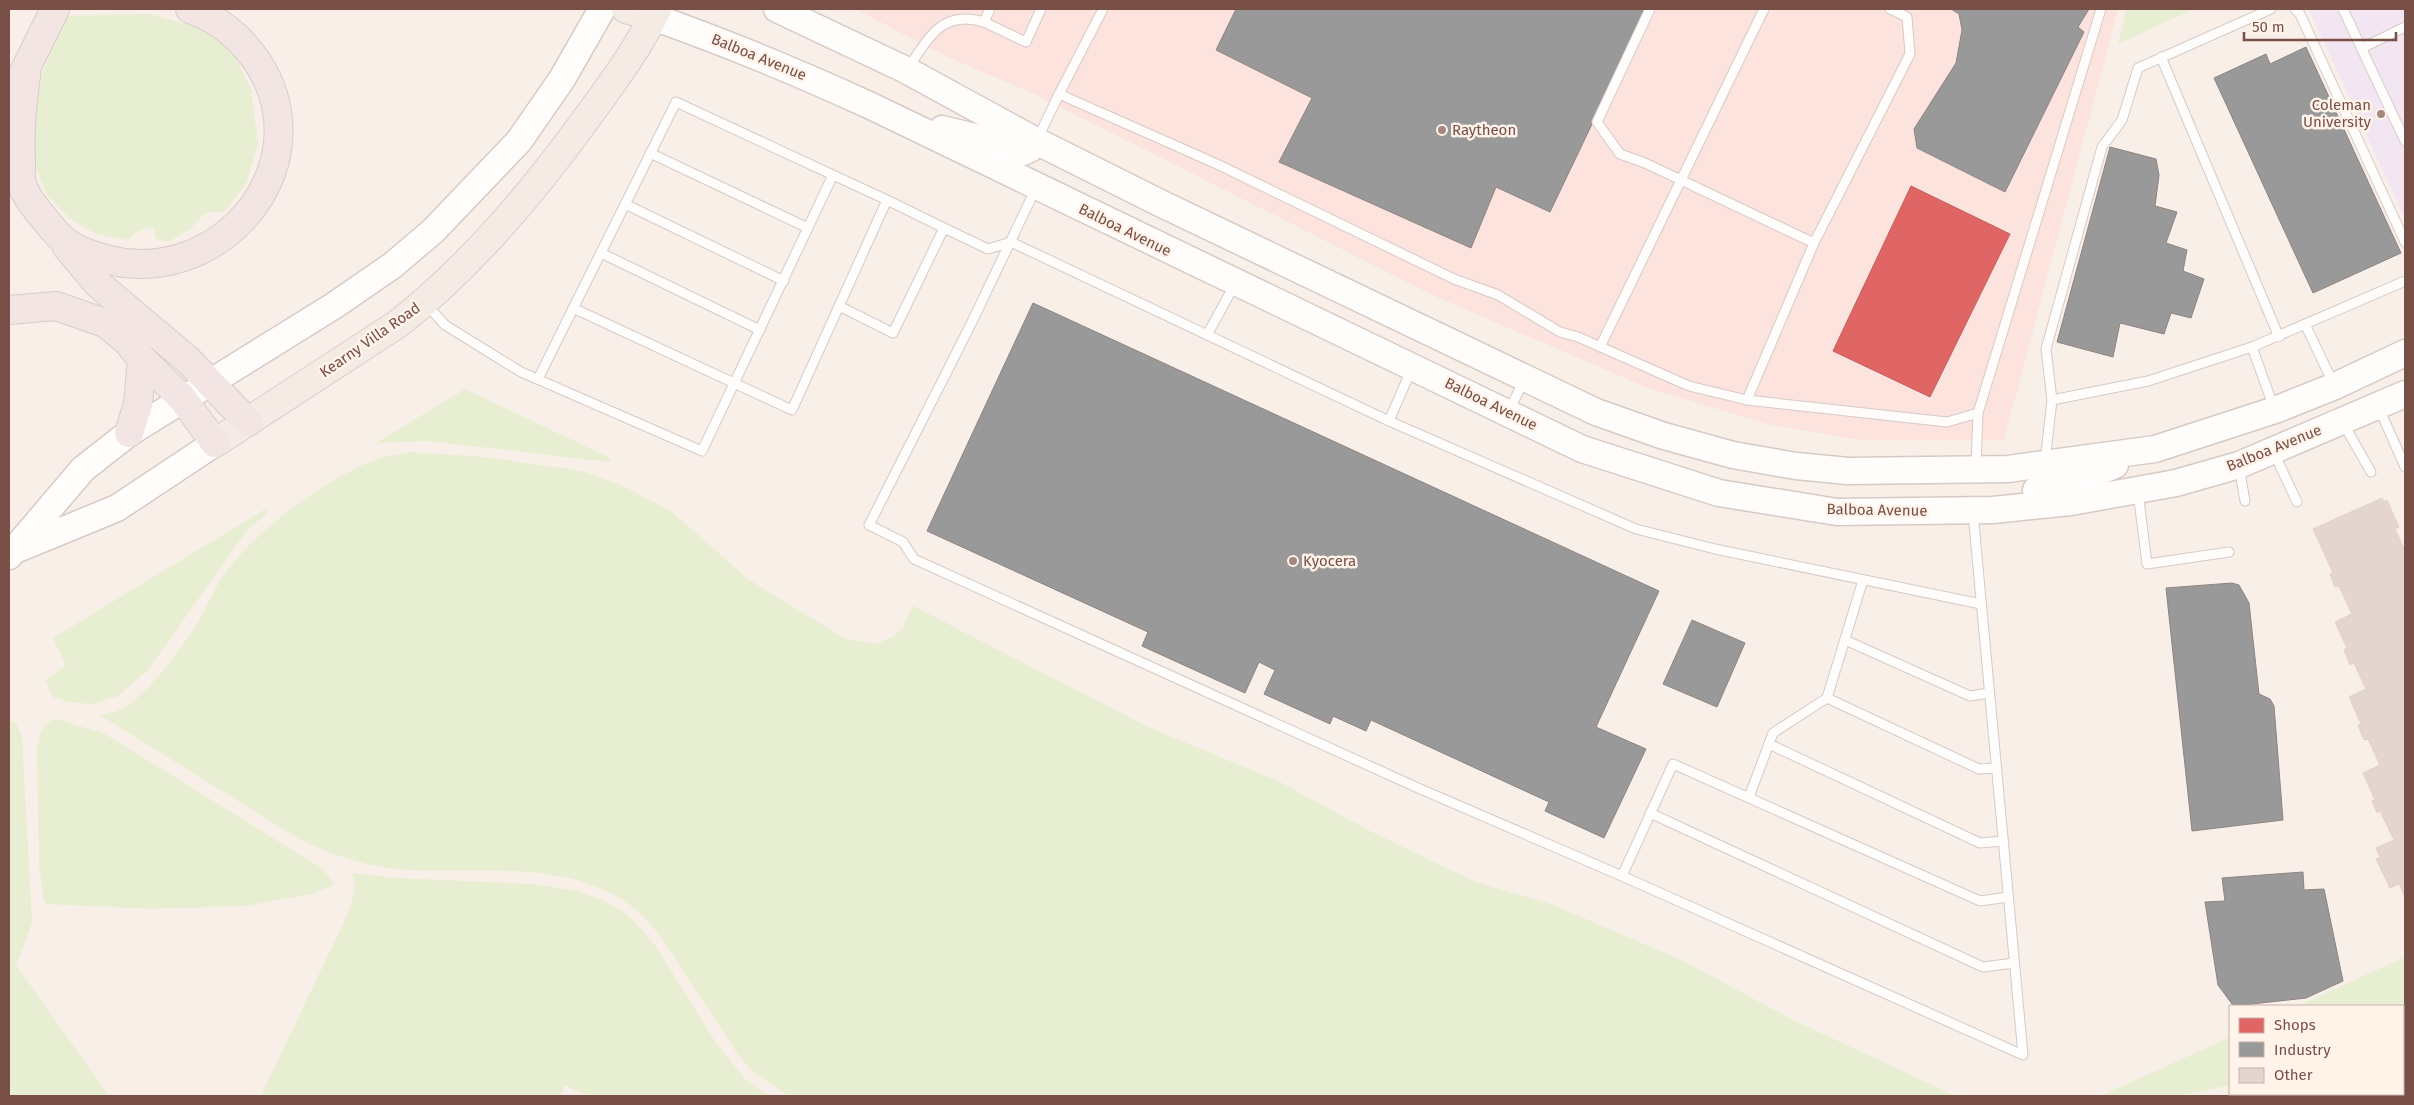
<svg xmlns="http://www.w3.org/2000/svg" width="2414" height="1105" font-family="'Fira Sans',sans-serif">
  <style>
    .commercial { fill: #fce3de }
    .education { fill: #f1e6f2 }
    .green { fill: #e7eed1 }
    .shops { fill: #e06666; stroke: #c15f5c }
    .industry { fill: #999; stroke: #8f8380 }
    .building { fill: #e5d5cf; stroke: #e1d1ca }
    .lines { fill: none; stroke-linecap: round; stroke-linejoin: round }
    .lane-casing { stroke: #d6cac5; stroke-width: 11 }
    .secondary-casing { stroke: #d7cac4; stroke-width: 29 }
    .primary-casing { stroke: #daccc8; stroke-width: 30 }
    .highway-casing { stroke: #daccc8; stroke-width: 30 }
    .lane { stroke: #fefdfc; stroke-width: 9 }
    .secondary { stroke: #fefdfc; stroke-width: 26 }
    .primary { stroke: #f3ebe4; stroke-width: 28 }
    .highway { stroke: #f2e5e3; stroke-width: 28 }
    .poi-dot { fill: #a5877f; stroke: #fff3ea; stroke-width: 2 }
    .labels { text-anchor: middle; stroke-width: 5; stroke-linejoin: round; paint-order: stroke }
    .street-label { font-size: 15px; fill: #784f46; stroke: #fff3ea }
    .poi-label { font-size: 15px; fill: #784f46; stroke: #fff3ea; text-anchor: start }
  </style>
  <rect width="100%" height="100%" fill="#f8efe8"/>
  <path class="commercial" d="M855,9H2118L2004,440H1859L1772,425L1653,390L1439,298L1034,94L948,57Z"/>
  <path class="education" d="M2309,9H2405V219Z"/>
  <g class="green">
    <path d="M2127,9H2193L2118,44Z"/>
    <path d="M150,14L197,27L231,49L251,89L258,144L246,184L225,211L205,213L190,229L168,242L156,239L154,227L138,231L128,240L98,235L70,219L46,194L35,164L31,104L57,34L67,16Z"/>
    <path d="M465,389L610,458V462L428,441L376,443Z"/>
    <path d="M408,452L484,457L581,471L621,485L671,511L749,580L846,639L875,644L893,637L903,628L913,606L1148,727L1278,781L1370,831L1473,881L1551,904L1681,960L1795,1021L1956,1096H788L750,1069L737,1053C721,1027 704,1002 687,977C671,952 657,927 634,908C568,856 473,876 395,869C361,865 331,854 301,840L100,715C105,714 111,714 115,712C141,704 180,650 195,627C207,608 215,585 229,568C259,529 317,487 360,466C375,459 392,455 408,452Z"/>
    <path d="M267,508L266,514L247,530L148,670L118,696L91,704L69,702L53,697L45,681L66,665L53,638Z"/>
    <path d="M56,719L105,734L323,869L333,882L332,886L312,894L244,906L150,909L47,904L44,900L39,865L37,748C40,735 41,723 56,719Z"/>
    <path d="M9,720L16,723L22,738L32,923L16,965L109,1096H9Z"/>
    <path d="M353,873L396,878L534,884L577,891L605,901L628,915L655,945L716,1043L744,1078L769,1096H589L565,1085L560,1096H261L350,909L355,887Z"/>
    <path d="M2405,957V1013L2403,1015V1006H2298Z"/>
    <path d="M2405,1024V1096H2244L2250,1094H2403V1025Z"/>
    <path d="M2230,1037V1085L2179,1096H2101Z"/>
  </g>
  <path class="shops" d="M1911,186L2010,234L1930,397L1833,351Z"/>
  <g class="industry">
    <path d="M1236,9H1647L1550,212L1496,187L1471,248L1279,162L1312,98L1216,50Z"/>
    <path d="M1951,9H2089L2078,27L2084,32L2005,192L1917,148L1914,129L1956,63L1962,30L1959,14Z"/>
    <path d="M2306,47L2401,253L2313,293L2214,78L2266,54L2270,64Z"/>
    <path d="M2110,147L2156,159L2159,175L2155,206L2177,212L2166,243L2187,250L2183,271L2204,279L2191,318L2171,313L2164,334L2120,323L2113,357L2057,342Z"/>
    <path d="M1033,303L1659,591L1596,727L1646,749L1604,838L1545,811L1549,802L1371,720L1366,731L1333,716L1330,724L1264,694L1275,670L1259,662L1245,693L1142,646L1148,632L927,531Z"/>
    <path d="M2232,583L2239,585L2249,603L2259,694L2270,699L2274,706L2283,820L2192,831L2166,588Z"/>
    <path d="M1692,620L1745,643L1717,707L1663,684Z"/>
    <path d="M2303,872L2304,890L2324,889L2343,981L2306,998L2243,1005L2232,1004L2218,985L2205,902L2225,901L2222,878Z"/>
  </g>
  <path class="building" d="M2382,498L2384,502L2387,500L2399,527L2395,529L2405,551V897L2399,884L2390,888L2376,859L2380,857L2376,848L2394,840L2380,811L2377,813L2372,801L2375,800L2363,773L2380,765L2368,739L2364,740L2358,725L2361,724L2349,697L2366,689L2354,663L2350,665L2344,650L2347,648L2335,622L2352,614L2339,586L2335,587L2330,574L2333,573L2313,529Z"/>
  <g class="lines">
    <defs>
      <g id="lane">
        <path d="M2295,9L2300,14L2405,242"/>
        <path d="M2343,9L2405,141"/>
        <path d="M984,22L1026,42L1041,9"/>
        <path d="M2362,48L2405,27"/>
        <path d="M2161,57L2279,337"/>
        <path d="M908,68C929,38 942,9 984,22L990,9"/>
        <path d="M1059,94L1103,9"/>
        <path d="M1037,140L1059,94L1219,165L1454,279L1498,295L1560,332L1578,337L1689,386L1747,400L1814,243L1645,163L1620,154L1597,122L1650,9"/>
        <path d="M650,153L808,228"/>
        <path d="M1036,188L970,326L869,525L903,542L914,559L1418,788L1622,876L2023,1055L1973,513"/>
        <path d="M625,204L784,281"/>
        <path d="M944,228L988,249L1011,242L1389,421L1636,529L1715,549L1981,604"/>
        <path d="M1814,243L1910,54L1907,17L1890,9"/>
        <path d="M601,253L760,330"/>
        <path d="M427,305L445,325L521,372L702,451L833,175L676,102L538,379"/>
        <path d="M839,306L893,333L944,228L887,200"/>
        <path d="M573,308L792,410L887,200L833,175"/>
        <path d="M2305,324L2333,383"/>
        <path d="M1207,335L1235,284"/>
        <path d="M1600,347L1764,9"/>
        <path d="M2252,347L2274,408"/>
        <path d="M1747,400L1947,422L1978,413L2101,9"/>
        <path d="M2052,400L2046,349L2102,147L2122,120L2138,68L2271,9"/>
        <path d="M2379,408L2405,467"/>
        <path d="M1509,411L1524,380"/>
        <path d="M1389,421L1412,368"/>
        <path d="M2343,423L2371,472"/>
        <path d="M2274,453L2297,502"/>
        <path d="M2045,462L2052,400L2148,381L2252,347L2405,281"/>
        <path d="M1976,467L1978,413"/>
        <path d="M2239,467L2245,501"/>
        <path d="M2138,492L2147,564L2229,552"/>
        <path d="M1845,640L1970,696L1989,693"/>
        <path d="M1827,698L1979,769L1996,768"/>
        <path d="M1769,744L1980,843L2003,841"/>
        <path d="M1749,797L1773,733L1827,698L1863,580"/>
        <path d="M1650,813L1983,967L2014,963"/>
        <path d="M1622,876L1673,764L1980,901L2008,897"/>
      </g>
      <g id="secondary">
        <path d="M777,9L906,70L1036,141L1160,203L1596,412L1664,436L1733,455L1796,466L1848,471L2008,469L2155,449L2275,410L2335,386L2405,353"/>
        <path d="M653,17C727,43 799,73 871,106L1582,449L1719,493L1837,512L1993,510L2071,502L2176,483L2239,465L2405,394"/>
        <path d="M942,129L991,141L1023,152L1030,149L1036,141"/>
        <path d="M2036,490L2060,488L2115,465"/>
        <path d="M20,548L117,508L215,443"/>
        <path d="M9,556L83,469L129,433L335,305L393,265L433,231L519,141L562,79L602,9"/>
      </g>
      <g id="primary">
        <path d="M626,9L653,17"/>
        <path d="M215,443L399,323C473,264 534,191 589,115C614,81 639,47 657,9"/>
      </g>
      <g id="highway">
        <path d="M27,67C23,99 19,129 21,161C21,168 20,177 22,184C26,198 38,211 47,222C66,247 79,252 109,260C212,286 312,181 268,81C252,47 225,21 190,9"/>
        <path d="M18,84L55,9"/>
        <path d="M67,247L98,284L188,360L248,422"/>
        <path d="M9,310L56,306L105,323L126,340L142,359L182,398L215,443"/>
        <path d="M129,433L138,404L142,359"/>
      </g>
    </defs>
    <use href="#lane" class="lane-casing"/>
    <use href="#secondary" class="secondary-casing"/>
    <use href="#primary" class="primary-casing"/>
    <use href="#highway" class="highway-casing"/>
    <use href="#lane" class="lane"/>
    <use href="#secondary" class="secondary"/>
    <use href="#primary" class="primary"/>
    <use href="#highway" class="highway"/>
  </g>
  <g class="poi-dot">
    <circle cx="2381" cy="114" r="5"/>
    <circle cx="1442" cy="130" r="5"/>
    <circle cx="1293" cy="561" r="5"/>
  </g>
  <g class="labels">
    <g class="street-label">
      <text transform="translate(759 57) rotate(22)" y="5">Balboa Avenue</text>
      <text transform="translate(1125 230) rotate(26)" y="5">Balboa Avenue</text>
      <text transform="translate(370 340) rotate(-35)" y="5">Kearny Villa Road</text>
      <text transform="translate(1491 404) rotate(26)" y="5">Balboa Avenue</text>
      <text transform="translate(2274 448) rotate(-22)" y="5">Balboa Avenue</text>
      <text transform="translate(1877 510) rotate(1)" y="5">Balboa Avenue</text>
    </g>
    <g class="poi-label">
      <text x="2371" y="110" text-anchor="end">Coleman<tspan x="2371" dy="17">University</tspan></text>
      <text x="1452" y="135">Raytheon</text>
      <text x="1303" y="566">Kyocera</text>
    </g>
  </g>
  <rect width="2414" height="1105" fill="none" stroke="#784f46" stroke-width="20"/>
  <rect x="2229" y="1005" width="175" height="90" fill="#fff3ea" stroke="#c9b1a8"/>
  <rect x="2239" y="1018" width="25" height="15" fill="#e06666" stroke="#c9b1a8"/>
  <text x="2274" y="1030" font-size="15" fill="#784f46">Shops</text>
  <rect x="2239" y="1042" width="25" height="15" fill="#999999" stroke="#c9b1a8"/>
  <text x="2274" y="1055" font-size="15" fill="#784f46">Industry</text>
  <rect x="2239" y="1068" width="25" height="15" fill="#e5d5cf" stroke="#c9b1a8"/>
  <text x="2274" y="1080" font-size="15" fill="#784f46">Other</text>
  <path d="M2244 32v8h152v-8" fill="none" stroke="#784f46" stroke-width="2.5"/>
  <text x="2252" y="32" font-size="15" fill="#784f46" stroke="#fff3ea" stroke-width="4" paint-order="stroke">50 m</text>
</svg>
